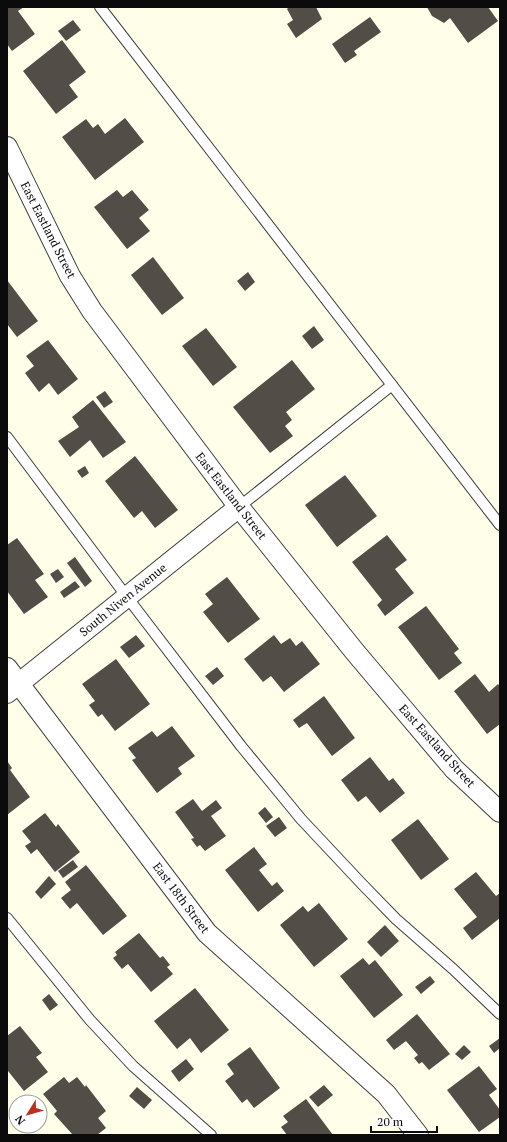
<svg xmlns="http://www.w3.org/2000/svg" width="507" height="1142" font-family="'PT Serif',serif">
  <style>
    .building { fill: #534d47 }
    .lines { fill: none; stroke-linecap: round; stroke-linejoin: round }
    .service-casing { stroke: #3e3e3e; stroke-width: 12 }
    .minor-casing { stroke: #3e3e3e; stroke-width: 22 }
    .service { stroke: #fff; stroke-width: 10 }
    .minor { stroke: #fff; stroke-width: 20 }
    .labels { text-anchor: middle; stroke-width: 4; stroke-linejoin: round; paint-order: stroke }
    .street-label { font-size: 12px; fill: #0b0b0b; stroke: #fff }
  </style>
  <rect width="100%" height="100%" fill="#fffee8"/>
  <g class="building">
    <path d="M7,7H24L18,11L35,34L12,51L7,44Z"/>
    <path d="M289,7H316L322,19L296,38L287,24L293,20L287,9Z"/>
    <path d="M427,7H488L498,21L468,43L450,18L444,23L432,16Z"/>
    <path d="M370,17L381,32L354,51L357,55L345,63L332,44Z"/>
    <path d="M73,20L81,30L66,41L58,31Z"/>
    <path d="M62,40L86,72L69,85L78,97L56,114L23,71Z"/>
    <path d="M125,118L144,142L95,180L62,137L86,119L93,128L98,124L105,134Z"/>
    <path d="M117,190L123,197L132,190L149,210L139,218L150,231L127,249L94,207Z"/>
    <path d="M153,257L184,298L162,315L131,275Z"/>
    <path d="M248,272L255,282L245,291L237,281Z"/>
    <path d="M7,280L38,321L17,337L7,324Z"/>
    <path d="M314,326L324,340L312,349L302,336Z"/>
    <path d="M206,328L237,367L213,386L182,346Z"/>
    <path d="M48,340L78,379L58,395L49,383L39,392L25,373L34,366L26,356Z"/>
    <path d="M292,360L315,389L286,412L292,420L285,426L293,436L270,453L233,407Z"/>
    <path d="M105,391L113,402L104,408L96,397Z"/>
    <path d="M93,400L126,442L103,458L90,440L70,457L58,441L79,427L72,417Z"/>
    <path d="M135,456L178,510L155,528L142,511L134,518L105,481Z"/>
    <path d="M85,466L89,473L82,478L77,471Z"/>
    <path d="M345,475L377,516L337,547L305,505Z"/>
    <path d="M387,535L407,560L395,569L414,593L385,616L377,605L382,600L352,562Z"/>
    <path d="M17,538L44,574L35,580L48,597L24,614L7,591V545Z"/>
    <path d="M75,557L92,581L85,587L67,563Z"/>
    <path d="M58,569L64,577L56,583L50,574Z"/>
    <path d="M227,577L260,619L228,643L203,612L213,604L205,594Z"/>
    <path d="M75,581L80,587L64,598L60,592Z"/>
    <path d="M426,606L459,649L454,653L462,663L439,680L398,627Z"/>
    <path d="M136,635L145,646L129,658L120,647Z"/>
    <path d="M274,635L281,644L290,638L296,646L302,641L320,664L284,692L271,676L263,682L244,659Z"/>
    <path d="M116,659L150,704L115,731L102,714L98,717L89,705L95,701L82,684Z"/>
    <path d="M217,667L224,676L213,685L205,676Z"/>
    <path d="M475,674L489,692L498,684L500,687V724L487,734L454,691Z"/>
    <path d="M324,696L355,738L332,756L307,723L299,728L293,720Z"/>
    <path d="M172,726L195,756L178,768L182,774L157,793L132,760L136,758L128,748L152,731L157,737Z"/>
    <path d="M370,757L389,781L393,778L405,793L380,813L366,796L358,802L341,780Z"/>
    <path d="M7,761L12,768L10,770L30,797L7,815Z"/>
    <path d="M193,799L202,811L216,800L222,808L211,816L226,836L205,851L200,845L197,847L191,839L194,838L175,812Z"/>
    <path d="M265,807L273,817L266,823L258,813Z"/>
    <path d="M45,813L56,827L58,824L80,852L55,872L37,849L31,854L25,846L31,842L22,831Z"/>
    <path d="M279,817L287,828L275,837L266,826Z"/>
    <path d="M418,819L449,859L421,880L391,840Z"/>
    <path d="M254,847L267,864L259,870L272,886L277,882L284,891L258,912L225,870Z"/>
    <path d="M73,860L78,867L63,878L58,871Z"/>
    <path d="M86,865L127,916L103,935L77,903L70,909L61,898L71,890L65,882Z"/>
    <path d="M476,872L496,896L500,893V918L472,940L463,928L477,917L454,889Z"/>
    <path d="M49,876L56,884L41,899L35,892Z"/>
    <path d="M319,903L348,939L314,967L280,925L303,906L308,912Z"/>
    <path d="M385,925L399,941L381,957L367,942Z"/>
    <path d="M139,933L160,958L163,956L170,965L167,967L173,974L151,992L128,964L122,969L113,958L117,955L115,952Z"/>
    <path d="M363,958L369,965L375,960L403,995L374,1018L340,976Z"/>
    <path d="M430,976L435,982L421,994L415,987Z"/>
    <path d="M195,988L229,1030L201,1053L190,1038L177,1049L154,1021Z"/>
    <path d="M49,994L58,1005L50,1011L42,1000Z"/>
    <path d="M417,1014L450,1054L429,1070L422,1062L419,1064L414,1058L418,1055L406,1041L394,1050L386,1040Z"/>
    <path d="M20,1026L42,1053L36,1057L48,1072L24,1091L8,1071L7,1072V1036Z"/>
    <path d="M500,1038V1048L494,1053L489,1046Z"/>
    <path d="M464,1045L471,1052L462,1060L455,1054Z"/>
    <path d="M250,1047L280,1088L254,1108L247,1099L242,1103L225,1081L234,1074L227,1064Z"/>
    <path d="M186,1059L194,1069L179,1082L171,1071Z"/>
    <path d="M479,1066L497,1089L489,1095L500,1110V1117L479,1132L447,1090Z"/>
    <path d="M64,1077L69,1083L77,1077L85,1087L86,1085L106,1111L98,1118L106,1128L97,1135H73L54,1114L57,1111L43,1094Z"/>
    <path d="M324,1085L333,1095L318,1107L309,1097Z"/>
    <path d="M137,1087L152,1100L144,1109L129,1096Z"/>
    <path d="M306,1099L333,1135H287L281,1127L288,1122L283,1116Z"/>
  </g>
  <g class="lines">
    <defs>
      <g id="service">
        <path d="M100,7L500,525"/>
        <path d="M7,437L127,597L241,746L301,819L362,884L396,919L453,969L500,1014"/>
        <path d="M239,507L392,385"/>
        <path d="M7,918L90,1020L133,1066L211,1135"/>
      </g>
      <g id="minor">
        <path d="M7,147L70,276L92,311L239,507L355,652L454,769L500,812"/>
        <path d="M7,668L207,933L386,1094L418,1135"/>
        <path d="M7,693L239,507"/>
      </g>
    </defs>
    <use href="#service" class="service-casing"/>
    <use href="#minor" class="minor-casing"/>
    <use href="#service" class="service"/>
    <use href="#minor" class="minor"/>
  </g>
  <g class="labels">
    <g class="street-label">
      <text transform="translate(48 230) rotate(63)" y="4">East Eastland Street</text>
      <text transform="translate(231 496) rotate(52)" y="4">East Eastland Street</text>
      <text transform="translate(123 600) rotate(-39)" y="4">South Niven Avenue</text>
      <text transform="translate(437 746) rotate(48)" y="4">East Eastland Street</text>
      <text transform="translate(181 898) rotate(53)" y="4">East 18th Street</text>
    </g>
  </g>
  <rect width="507" height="1142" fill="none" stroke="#0b0b0b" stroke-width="16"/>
  <g transform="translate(28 1114) rotate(233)"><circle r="19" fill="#ffffff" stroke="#9d9d9d"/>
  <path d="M0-3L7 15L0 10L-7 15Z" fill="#be2e1f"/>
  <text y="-6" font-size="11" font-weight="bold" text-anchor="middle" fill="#0b0b0b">N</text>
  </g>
  <path d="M371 1126v6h66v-6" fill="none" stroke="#0b0b0b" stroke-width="2"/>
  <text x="377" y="1126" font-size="12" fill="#0b0b0b" stroke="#ffffff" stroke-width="3" paint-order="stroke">20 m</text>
</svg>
